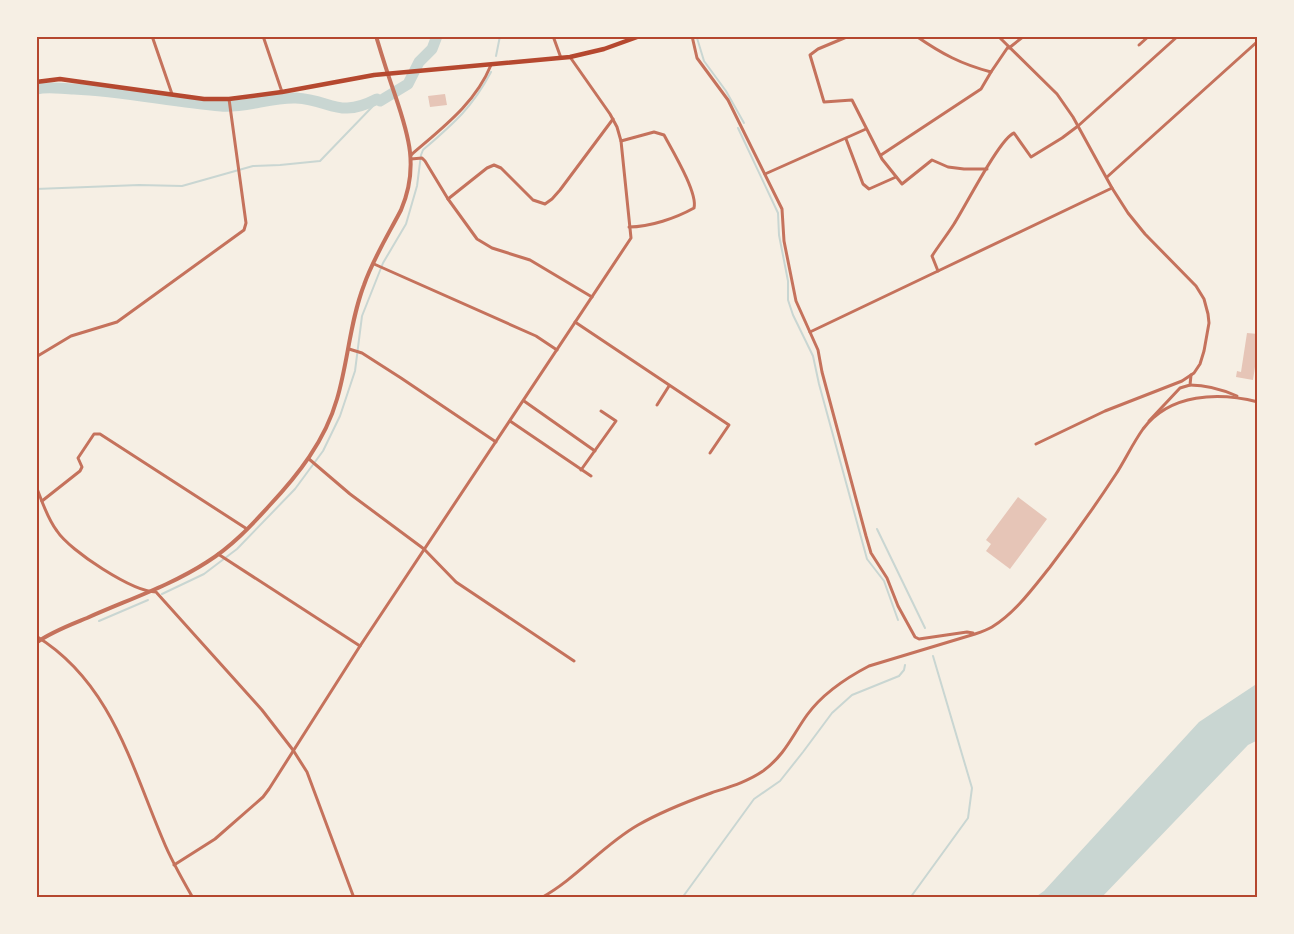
<svg xmlns="http://www.w3.org/2000/svg" width="1294" height="934" font-family="'IBM Plex Sans',sans-serif">
  <style>
    .water { fill: #c9d6d2 }
    .lines { fill: none; stroke-linecap: round; stroke-linejoin: round }
    .stream { stroke: #c9d6d2; stroke-width: 2 }
    .river { stroke: #c9d6d2; stroke-width: 11 }
    .building { fill: #e6c5b7 }
    .minor { stroke: #c5725c; stroke-width: 3 }
    .tertiary { stroke: #c5725c; stroke-width: 4 }
    .secondary { stroke: #b5482f; stroke-width: 4.5 }
    .neatline { fill: none; stroke: #b5482f; stroke-width: 2 }
  </style>
  <rect width="100%" height="100%" fill="#f6efe4"/>
  <path class="water" d="M1258,683V740L1248,745L1101,898H1034L1044,891L1199,722Z"/>
  <g class="lines">
    <g class="stream">
      <path d="M697,38L704,61L726,91L744,123"/>
      <path d="M496,56L500,36"/>
      <path d="M738,128L778,213L779,235L788,281V300L793,315L813,356L819,384L867,559L884,581L898,620"/>
      <path d="M36,189L139,185L182,186L253,166L280,165L320,161L373,106L380,101"/>
      <path d="M877,529L925,628"/>
      <path d="M162,594L204,574L237,549L295,489L323,451L340,416L355,371L362,316L383,263L406,224L417,186L421,155L423,150C454,123 472,108 491,72"/>
      <path d="M99,621L148,600"/>
      <path d="M682,898L754,799L780,781L803,752L832,713L852,695L899,676L904,670L905,665"/>
      <path d="M910,898L968,818L972,788L933,656"/>
    </g>
    <path class="river" d="M36,89C50,86 61,89 74,89C123,91 172,102 221,106C246,108 271,97 296,98C332,100 338,119 377,99L380,101L408,84L419,62L432,49L437,36"/>
  </g>
  <g class="building">
    <path d="M445,94L447,105L430,107L428,96Z"/>
    <path d="M1247,333L1258,334V347L1253,380L1236,377L1237,371L1241,372Z"/>
    <path d="M1018,497L1047,519L1010,569L986,551L991,544L986,540Z"/>
  </g>
  <g class="lines">
    <g class="minor">
      <path d="M152,36L172,94"/>
      <path d="M263,36L282,92"/>
      <path d="M553,36L561,58"/>
      <path d="M692,36L697,58L728,100L782,209L784,241L796,301L818,350L822,372L866,536L871,553L887,578L898,606L915,637L919,639L967,632L973,633"/>
      <path d="M849,36L818,49L810,55L824,102L852,100L882,159L902,184L932,160L948,167L964,169H987"/>
      <path d="M916,36C942,54 961,64 991,72L1008,47"/>
      <path d="M998,36L1057,94L1073,117L1112,188L1128,213L1145,234L1196,286L1204,299L1208,314L1209,323L1204,351L1200,364L1194,373L1182,381L1105,411L1036,444"/>
      <path d="M1139,45L1149,36"/>
      <path d="M1009,48L1024,36"/>
      <path d="M846,139L863,184L869,189L896,177"/>
      <path d="M621,141L654,132L664,135C672,150 698,193 694,208C676,218 650,227 629,227"/>
      <path d="M411,155C442,128 475,104 491,65"/>
      <path d="M881,155L981,89L991,72"/>
      <path d="M411,159L422,158L425,161L448,199L477,239L492,248L530,260L592,297"/>
      <path d="M765,174L866,129"/>
      <path d="M1107,177L1258,41"/>
      <path d="M448,199L487,168L494,165L501,168L533,200L545,204L552,199L560,190L613,119"/>
      <path d="M374,264L536,336L557,350"/>
      <path d="M938,271L1112,188"/>
      <path d="M575,322L729,425L710,453"/>
      <path d="M810,332L938,271L932,256C939,245 947,235 954,224C965,207 1000,138 1014,133L1031,157L1062,138L1078,126L1178,36"/>
      <path d="M349,349L362,353L401,378L496,442"/>
      <path d="M36,357L71,336L117,322L244,230L246,223L229,99"/>
      <path d="M1190,385C1207,385 1221,389 1237,396"/>
      <path d="M524,401L595,451"/>
      <path d="M657,405L669,386"/>
      <path d="M510,421L591,476"/>
      <path d="M1149,421L1180,388L1190,385L1191,375"/>
      <path d="M309,459L350,494L424,549L456,582L574,661"/>
      <path d="M581,470L616,421L601,411"/>
      <path d="M36,486C42,501 47,518 57,531C70,551 133,592 156,592L262,710L293,750L307,772L354,898"/>
      <path d="M42,501L80,471L82,467L78,458L94,434H100L247,529"/>
      <path d="M218,554L360,646"/>
      <path d="M36,636C111,682 131,765 163,840C171,860 182,879 193,898"/>
      <path d="M174,865L215,839L263,797L269,789L360,646L631,238L621,141L617,127L610,114L570,57"/>
      <path d="M541,898C577,878 603,845 638,825C661,812 686,802 711,793C729,787 747,782 763,771C785,755 792,736 807,715C823,693 846,678 869,666L975,634C981,632 987,630 992,627C1016,612 1033,588 1050,567C1073,537 1095,506 1116,474C1125,460 1133,443 1143,429C1170,393 1219,392 1258,402"/>
    </g>
    <g class="tertiary">
      <path d="M1256,36L1258,39"/>
      <path d="M36,643C51,632 70,625 87,618C127,600 170,586 207,562C231,547 250,527 269,506C298,475 325,441 337,399C348,362 350,321 364,285C373,259 388,235 401,210C419,168 409,136 395,95C388,75 382,56 376,36"/>
    </g>
    <path class="secondary" d="M36,82L60,79L74,81L204,99H229L282,92L374,75L570,57L604,49L640,36"/>
  </g>
  <rect width="1294" height="934" fill="none" stroke="#f6efe4" stroke-width="75"/>
  <rect x="38" y="38" width="1218" height="858" class="neatline"/>
</svg>
